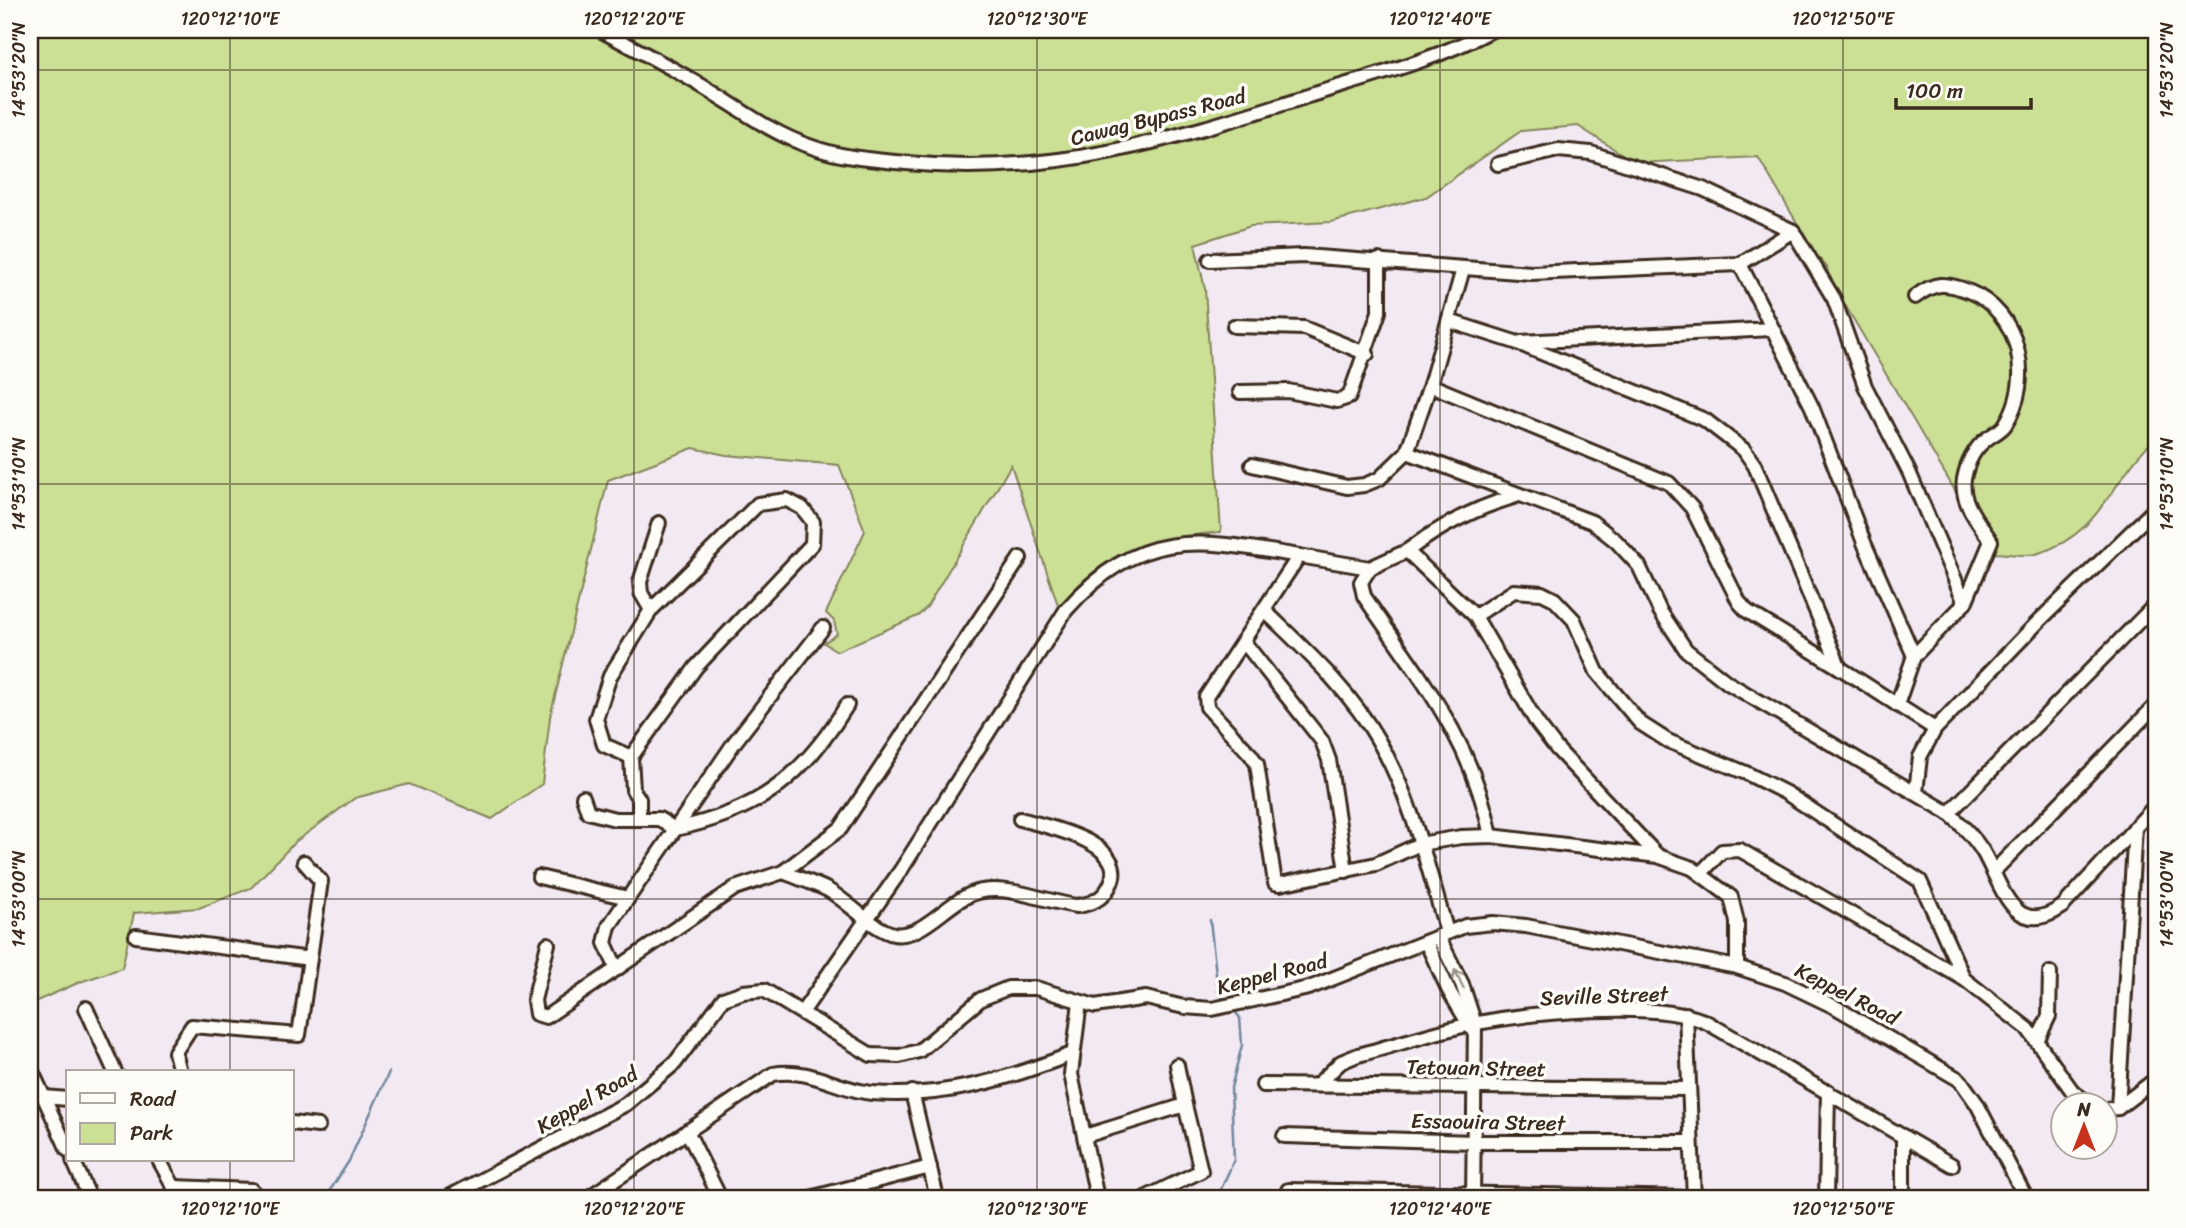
<svg xmlns="http://www.w3.org/2000/svg" width="2186" height="1228" font-family="Sriracha,sans-serif">
  <style>
    .green { fill: #cbdf95; stroke: #83845a; stroke-width: 2 }
    .lines { fill: none; stroke-linecap: round; stroke-linejoin: round }
    .stream { stroke: #71889d; stroke-width: 2.5 }
    .minor-casing { stroke: #3b2a1e; stroke-width: 18 }
    .minor { stroke: #fdfcf7; stroke-width: 12 }
    .oneway { stroke: #9c938a }
    .ticks { fill: none; stroke: #3b2a1e; stroke-width: 2; stroke-opacity: 0.45 }
    .labels { text-anchor: middle; stroke-width: 7; stroke-linejoin: round; paint-order: stroke }
    .street-label { font-size: 21px; fill: #3b2a1e; stroke: #fdfcf7 }
    .neatline { fill: none; stroke: #3b2a1e; stroke-width: 2.5 }
    .ticks-label { font-size: 18px; text-anchor: middle; fill: #3b2a1e }
  </style>
  <rect width="100%" height="100%" fill="#f3e9f3"/>
  <filter id="ink" filterUnits="userSpaceOnUse"><feTurbulence type="fractalNoise" baseFrequency=".0143" numOctaves="2"/><feDisplacementMap in="SourceGraphic" scale="14" xChannelSelector="R" yChannelSelector="G"/><feConvolveMatrix kernelMatrix="1 2 1 2 8 2 1 2 1" color-interpolation-filters="sRGB"/></filter>
  <g filter="url(#ink)">
    <path class="green" d="M30,30H2156V438C2111,477 2104,534 2036,554C2023,557 2005,553 1992,553L1829,278L1827,267L1816,255L1758,157L1636,163L1578,126L1521,131L1426,197L1331,222L1251,226L1195,244L1205,289L1221,532C1145,539 1111,550 1059,608L1011,465L927,607L918,616L837,651L824,643L837,634L834,621L826,613L865,531L839,465L726,455L693,448L608,480L550,717L542,784L492,819L409,784L355,798L295,842L251,888L199,908L134,913L122,968L80,982L30,1004Z"/>
    <g class="lines">
      <g class="stream">
        <path d="M1210,920L1218,992L1227,1002"/>
        <path d="M325,1198L349,1161L389,1072"/>
        <path d="M1217,1198L1234,1160L1231,1088L1242,1045L1240,1018L1234,1010"/>
      </g>
      <defs>
        <g id="minor">
          <path d="M600,30C634,48 669,66 702,86C739,108 770,133 812,147C842,158 875,160 906,163C1055,177 1169,140 1308,96C1369,77 1436,60 1492,30"/>
          <path d="M1498,164L1558,150L1591,153L1703,189L1793,231L1834,299L1865,386L1909,472L1965,603"/>
          <path d="M1210,260L1304,256L1531,273L1740,264L1793,231"/>
          <path d="M1740,264L1812,407L1865,545L1914,656"/>
          <path d="M1449,321L1515,342L1705,420L1744,450L1755,466L1840,668L1935,729"/>
          <path d="M1234,326L1304,328L1367,354"/>
          <path d="M1521,342L1772,329"/>
          <path d="M1430,385L1669,483L1692,508L1739,602L1747,611L1840,668"/>
          <path d="M1240,392L1288,391L1337,401L1349,397L1379,312V260"/>
          <path d="M1407,452L1592,522L1616,541L1639,566L1660,611L1686,650L1728,683L1949,813C1962,825 1973,836 1982,850C2002,883 2012,941 2062,907L2156,805"/>
          <path d="M1252,465L1347,487L1364,485L1379,479L1407,452L1430,385L1463,269"/>
          <path d="M1516,496C1475,508 1441,525 1407,551L1475,616L1537,723L1557,749L1658,856"/>
          <path d="M1407,551L1370,568L1299,556L1206,697L1207,707L1251,755L1257,764L1275,883L1280,884L1376,864L1420,844L1461,837L1491,836L1658,856L1692,868L1731,897L1737,922V967"/>
          <path d="M1370,568L1361,582L1364,596C1418,676 1472,738 1491,836"/>
          <path d="M1265,611C1306,651 1350,690 1378,740C1412,798 1428,869 1447,932"/>
          <path d="M1475,616L1514,591L1542,593L1554,599L1574,620L1597,672L1640,723L1668,741L1746,773L1786,793L1920,881L1964,979"/>
          <path d="M1244,642L1322,741L1329,760L1346,871"/>
          <path d="M1897,705L1914,656L1965,603L1991,541C1979,523 1960,502 1964,479C1967,463 1975,447 1988,438C1993,434 2001,431 2005,425C2034,380 2021,312 1968,291C1946,282 1934,282 1915,297"/>
          <path d="M631,757L604,745L596,719L610,676L651,610L641,593L640,582L659,523"/>
          <path d="M1916,792L1920,757L1935,729L2040,620L2156,508"/>
          <path d="M583,797L588,812L615,819H659L675,829C758,812 803,777 847,705"/>
          <path d="M1949,813L2156,604"/>
          <path d="M639,819V799L633,790L631,757L696,667L812,544L813,522L802,508L787,500L758,504L651,610"/>
          <path d="M783,872C798,878 814,883 828,890C846,900 875,931 894,934C925,939 950,896 982,891C1014,886 1045,902 1077,906C1090,904 1102,900 1109,887C1134,843 1045,826 1020,819"/>
          <path d="M1993,872L2156,705"/>
          <path d="M1701,873L1722,851L1740,850L1964,979L2028,1029L2073,1092L2093,1106"/>
          <path d="M539,877L628,898"/>
          <path d="M136,936L310,959"/>
          <path d="M1438,936L1462,984L1475,1024L1473,1198"/>
          <path d="M1426,942L1449,991L1471,1028"/>
          <path d="M548,944L534,1000L536,1014L546,1017L735,888L783,872L841,828L1020,558"/>
          <path d="M617,969L605,943L609,926L734,743L823,628"/>
          <path d="M1080,1002L1071,1074L1097,1198"/>
          <path d="M86,1008L115,1072"/>
          <path d="M803,1011L901,870L1066,610C1140,526 1200,539 1299,556"/>
          <path d="M1686,1014L1694,1198"/>
          <path d="M2038,1039L2049,1016L2050,973"/>
          <path d="M1177,1065L1185,1105"/>
          <path d="M30,1067L68,1150"/>
          <path d="M180,1072L175,1052L192,1026L299,1035L321,881L304,862"/>
          <path d="M1263,1085L1689,1089"/>
          <path d="M1317,1085L1341,1062L1358,1055C1396,1045 1434,1032 1472,1024C1528,1013 1658,999 1708,1023L1952,1165"/>
          <path d="M912,1092L937,1198"/>
          <path d="M44,1097L68,1099"/>
          <path d="M2118,1108L2135,827"/>
          <path d="M2106,1109L2118,1108L2156,1079"/>
          <path d="M292,1123L318,1126"/>
          <path d="M687,1131L720,1198"/>
          <path d="M1085,1136L1185,1105L1201,1171L1145,1198"/>
          <path d="M1284,1136L1474,1142H1691"/>
          <path d="M73,1160L90,1198"/>
          <path d="M159,1160L174,1187L172,1198"/>
          <path d="M174,1187L252,1190L260,1198"/>
          <path d="M1288,1190L1694,1198"/>
          <path d="M447,1198L626,1104L675,1063L723,999L743,992L764,990L871,1055L899,1056L919,1051L981,999L1008,988H1036L1095,1006L1146,998L1184,1007L1212,1009L1309,988L1465,926L1493,923L1526,926L1737,967L1785,983L1837,1008L1960,1080L1977,1104L2026,1198"/>
          <path d="M588,1198L773,1074C810,1067 837,1090 872,1093C943,1099 1008,1079 1072,1054"/>
          <path d="M810,1198L930,1167"/>
          <path d="M1826,1198L1828,1091"/>
          <path d="M1903,1198V1136"/>
          <path d="M2154,1198L2156,1195"/>
        </g>
      </defs>
      <use href="#minor" class="minor-casing"/>
      <use href="#minor" class="minor"/>
    </g>
    <defs><path id="oneway-shaft" d="M-6 0H5M1.5-3L5.5 0L1.5 3" fill="none" stroke-width="1.6" stroke-linecap="round" stroke-linejoin="round" transform="scale(1.75)"/></defs>
    <use class="oneway" href="#oneway-shaft" transform="translate(1459 979) rotate(-115)"/>
  </g>
  <path class="ticks" d="M230,30V1072M634,30V1198M1037,30V1198M1440,30V1198M1843,30V1198M30,70H2156M30,484H2156M30,899H2156M230,1160V1198"/>
  <g class="labels">
    <g class="street-label">
      <text transform="translate(1158 117) rotate(-14)" y="7">Cawag Bypass Road</text>
      <text transform="translate(1272 974) rotate(-14)" y="7">Keppel Road</text>
      <text transform="translate(1847 994) rotate(27)" y="7">Keppel Road</text>
      <text transform="translate(1604 996) rotate(-2)" y="7">Seville Street</text>
      <text transform="translate(1476 1068) rotate(1)" y="7">Tetouan Street</text>
      <text transform="translate(587 1100) rotate(-30)" y="7">Keppel Road</text>
      <text transform="translate(1488 1122) rotate(1)" y="7">Essaouira Street</text>
    </g>
  </g>
  <rect width="2186" height="1228" fill="none" stroke="#fdfcf7" stroke-width="77"/>
  <rect x="66" y="1070" width="228" height="91" fill="#fdfcf7" stroke="#afa8a0" stroke-width="2"/>
  <rect x="80" y="1093" width="35" height="10" fill="#fdfcf7" stroke="#afa8a0" stroke-width="2"/>
  <text x="130" y="1106" font-size="21" fill="#3b2a1e">Road</text>
  <rect x="80" y="1123" width="35" height="21" fill="#cbdf95" stroke="#afa8a0" stroke-width="2"/>
  <text x="130" y="1140" font-size="21" fill="#3b2a1e">Park</text>
  <g transform="translate(2084 1126)"><circle r="33" fill="#fdfcf7" stroke="#afa8a0" stroke-width="2"/>
  <path d="M0-5L12 26L0 18L-12 26Z" fill="#c8321e"/>
  <text y="-10" font-size="19" font-weight="bold" text-anchor="middle" fill="#3b2a1e">N</text>
  </g>
  <path d="M1896 98v10h135v-10" fill="none" stroke="#3b2a1e" stroke-width="3.5"/>
  <text x="1906" y="98" font-size="21" fill="#3b2a1e" stroke="#fdfcf7" stroke-width="5" paint-order="stroke">100 m</text>
  <rect x="38" y="38" width="2110" height="1152" class="neatline"/>
  <g class="ticks-label">
    <text x="230" y="25">120°12'10"E</text>
    <text x="634" y="25">120°12'20"E</text>
    <text x="1037" y="25">120°12'30"E</text>
    <text x="1440" y="25">120°12'40"E</text>
    <text x="1843" y="25">120°12'50"E</text>
    <text transform="translate(19 70) rotate(-90)" y="6">14°53'20"N</text>
    <text transform="translate(2167 70) rotate(-90)" y="6">14°53'20"N</text>
    <text transform="translate(19 484) rotate(-90)" y="6">14°53'10"N</text>
    <text transform="translate(2167 484) rotate(-90)" y="6">14°53'10"N</text>
    <text transform="translate(19 899) rotate(-90)" y="6">14°53'00"N</text>
    <text transform="translate(2167 899) rotate(-90)" y="6">14°53'00"N</text>
    <text x="230" y="1215">120°12'10"E</text>
    <text x="634" y="1215">120°12'20"E</text>
    <text x="1037" y="1215">120°12'30"E</text>
    <text x="1440" y="1215">120°12'40"E</text>
    <text x="1843" y="1215">120°12'50"E</text>
  </g>
</svg>
